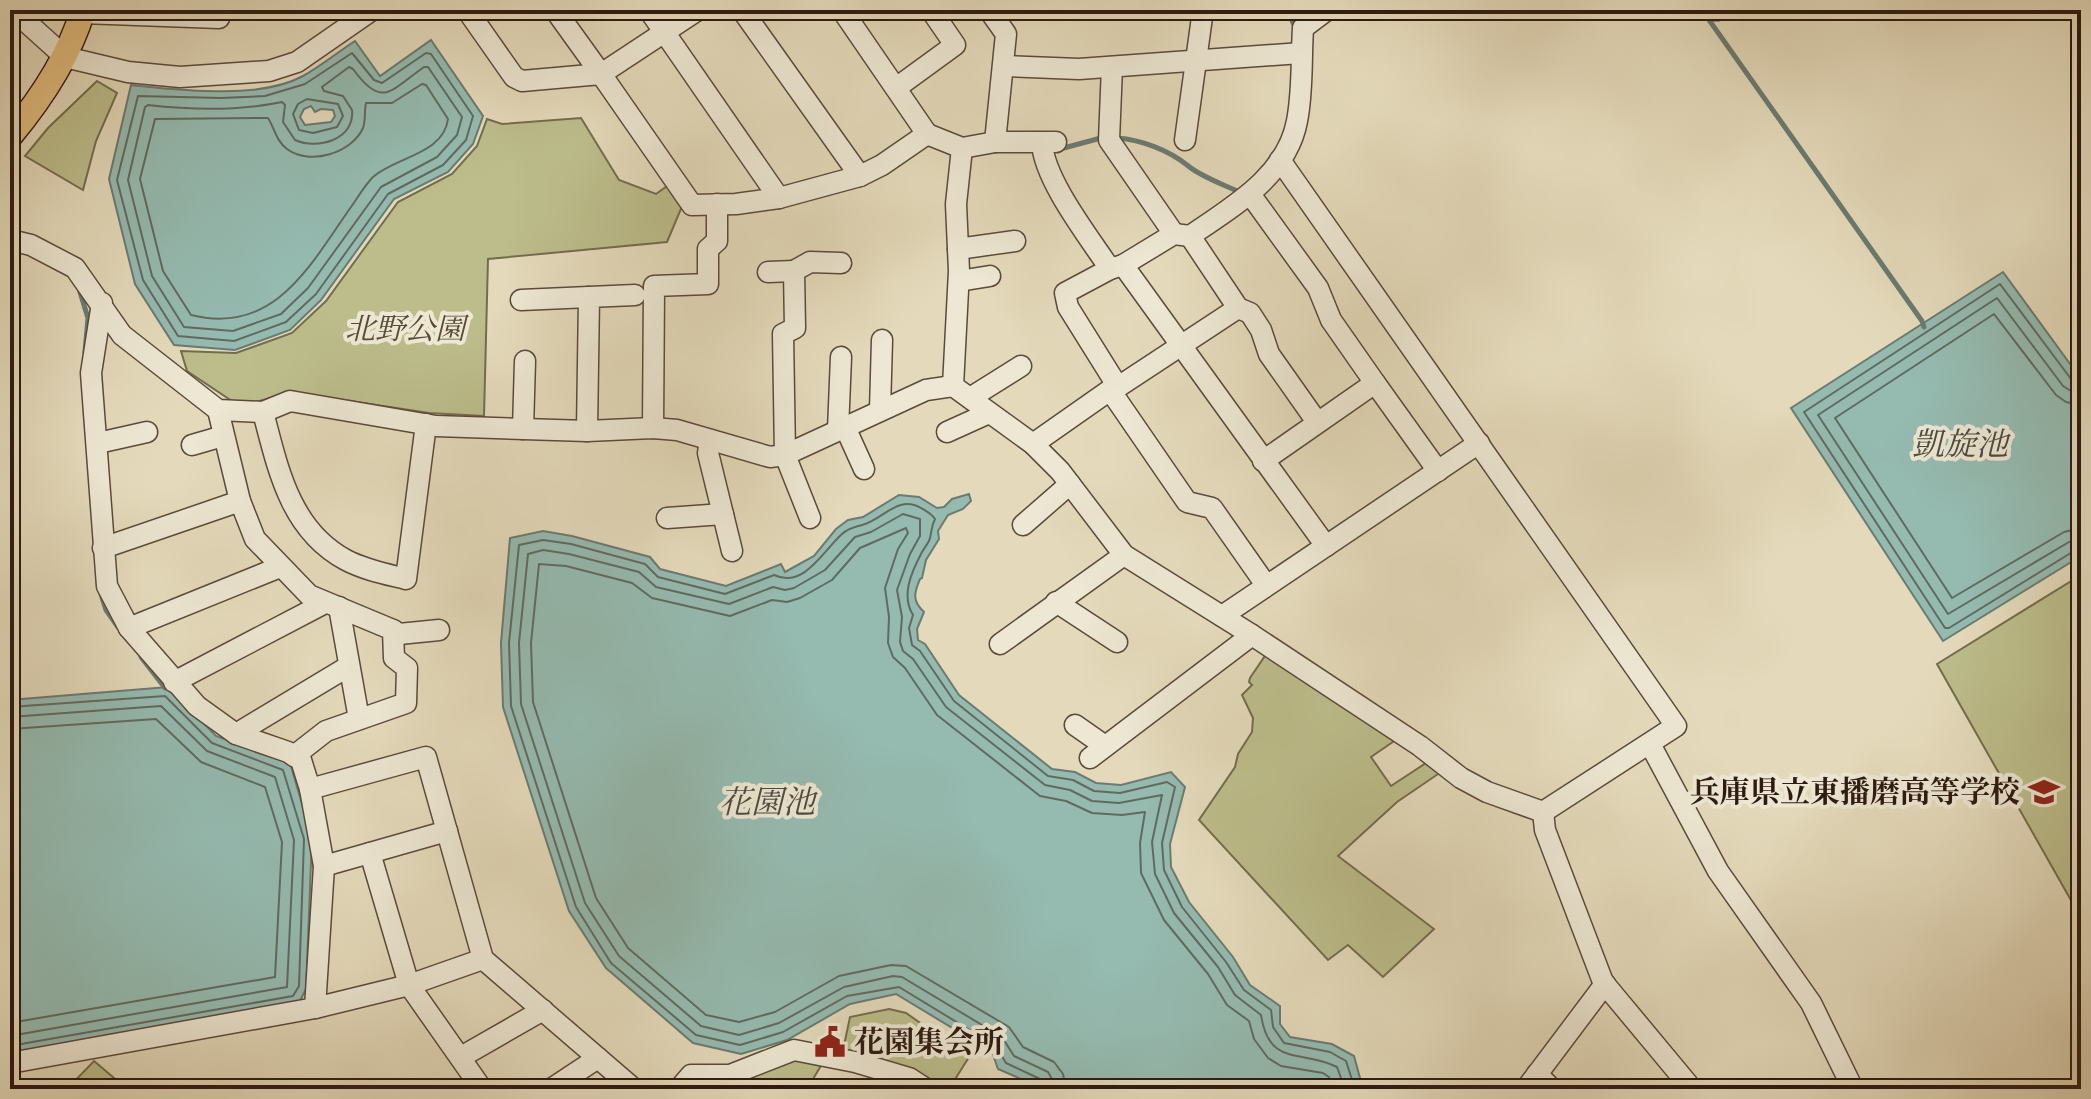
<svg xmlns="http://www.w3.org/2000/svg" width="2091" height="1099" font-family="'IM FELL English','Noto Serif JP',serif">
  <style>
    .green { fill: #bcbd8b; stroke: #746c4e; stroke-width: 2 }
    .water { fill: #95bbb1; stroke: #6b7b71; stroke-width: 2; fill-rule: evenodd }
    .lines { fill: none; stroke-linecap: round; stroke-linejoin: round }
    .shore { stroke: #616a61; stroke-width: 2 }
    .stream { stroke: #6b7b71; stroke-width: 5 }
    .minor-casing { stroke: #5b4a3c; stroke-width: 23 }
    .major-casing { stroke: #2d1a11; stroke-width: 27 }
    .minor { stroke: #ede7d3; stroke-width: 20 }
    .major { stroke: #e2bd7e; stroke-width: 24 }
    .labels { text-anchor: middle; stroke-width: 8; stroke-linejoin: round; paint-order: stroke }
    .park-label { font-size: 30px; font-style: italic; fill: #584b36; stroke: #ede7d3 }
    .poi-label { font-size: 30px; font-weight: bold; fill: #2d1a11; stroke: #ede7d3; text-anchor: end }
    .water-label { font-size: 32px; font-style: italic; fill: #4c4a41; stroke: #ede7d3 }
  </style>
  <rect width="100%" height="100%" fill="#e4dabb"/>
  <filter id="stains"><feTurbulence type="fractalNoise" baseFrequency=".0025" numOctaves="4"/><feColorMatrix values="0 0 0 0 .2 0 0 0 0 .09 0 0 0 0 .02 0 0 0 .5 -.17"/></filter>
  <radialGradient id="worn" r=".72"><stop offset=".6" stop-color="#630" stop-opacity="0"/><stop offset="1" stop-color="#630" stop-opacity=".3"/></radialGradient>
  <g class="green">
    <path d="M97,81L117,93L96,141L83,190L25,156L48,128Z"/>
    <path d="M581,118L619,180L656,194L670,184L683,204L667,242L488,259L484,416L429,413L291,392L252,403L232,401L187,371L181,351L236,353L292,333L326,301L398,202L452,174L477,146L487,119L502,124Z"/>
    <path d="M2081,575V918L1937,664Z"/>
    <path d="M1269,650L1400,737L1371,757L1391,786L1432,759L1444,770L1397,802L1338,856L1434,929L1383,977L1348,945L1328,960L1199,820L1235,767L1238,754L1252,732L1253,718L1242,695L1252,685L1249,682L1250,678Z"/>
    <path d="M889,1009L906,1013L969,1057L949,1089H933L842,1055L850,1017Z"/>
    <path d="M825,1059L807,1089H708L702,1078L777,1061Z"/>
    <path d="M94,1061L127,1089H67Z"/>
  </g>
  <g class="water">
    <path d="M431,40L483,116L473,144L448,172L394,199L321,300L290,330L235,350L174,345L135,284L109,179L131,85C180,90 259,100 303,76C321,66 338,52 355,41L380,76ZM311,106L315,112L321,109L333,110L335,116L331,122L305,125L300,117L304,109Z"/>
    <path d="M2003,272L2081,379V556L1943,641L1791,408Z"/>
    <path d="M969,494L971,501L963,509L948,515L938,531L939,539L926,560L922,578L920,579C914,593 912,601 924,612L917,629L918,640L925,644L959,695L1052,769L1075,772L1096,783L1121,785L1171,772L1185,787L1170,844L1171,867L1189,902L1233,957L1250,985L1280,1006V1024L1290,1037L1332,1044L1354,1056L1363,1089H1044L998,1069L992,1052L896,994L850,1004L787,1040L741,1054L693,1043L606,968L569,911L503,707L501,643L510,538L543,531L572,536L650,557L660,569L726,586L781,564L785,572L814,556L836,529L848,520L863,517L899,495L919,497L937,508L944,507L952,499Z"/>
    <path d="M168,687L216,736L290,763L312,838L306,989L299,1003L10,1054V700Z"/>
  </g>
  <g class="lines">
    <g class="shore">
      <path d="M426,53L431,54L473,116L466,140L443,165L388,194L316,294L286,322L234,341L178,336L143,280L117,180L138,96L221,98L265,96L305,84L352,53L374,80L382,83Z"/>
      <path d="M349,67L353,69C382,109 390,91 424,67H428L462,117L457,135L437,157L381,187L308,288L281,314L233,331L184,327L152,276L128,180L145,107L148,105C192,110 239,111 282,102L285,105L283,122L295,140C317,150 355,140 352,110L343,96L324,91L322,87Z"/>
      <path d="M422,84L426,85L448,119C444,154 395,157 373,177C365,185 358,197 351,207C310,265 275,336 191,315L163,271L140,179L155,119L268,118C274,127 276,141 287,149C310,166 352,153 363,128C366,120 364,111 366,103H392Z"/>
      <path d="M307,99L338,104L343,116L337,127L313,133L299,130L293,114L298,104Z"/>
      <path d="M2081,383L2071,379L2000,284L1804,412L1945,628H1949L2074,551L2081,550"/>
      <path d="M2081,393L2071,391L2063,386L1997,298L1818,415L1948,614L2069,542L2081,540"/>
      <path d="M2081,405L2066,402L2056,395L1994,314L1835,418L1952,598L2064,532L2081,528"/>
      <path d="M10,707L165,696L212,743L283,770L304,839L299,986L293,996L10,1046"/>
      <path d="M10,717L161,706L207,751L275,777L294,840L287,987L10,1036"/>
      <path d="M10,729L156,719L201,762L265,787L282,842L275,977L10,1023"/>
      <path d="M1044,1089L1040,1079L1006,1063L996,1046L899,987L847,996L783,1032L740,1045L696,1035L611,963L576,907L511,706L509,643L519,545L543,540L571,544L645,564L658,577L725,594L774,575C804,589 823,551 842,534C850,527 857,527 865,524C885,517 899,495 921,508C928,512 932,514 935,519C931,527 932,530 930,538C929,543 923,549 921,554C911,573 901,596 913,615L909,628L912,645L920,651L954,701L1048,776L1073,780L1094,791L1120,793L1167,782L1175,787L1162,843L1164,870L1182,907L1226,962L1244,990L1271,1010L1273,1027L1284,1043L1330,1052L1346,1061L1355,1089"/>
      <path d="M1054,1089L1053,1081L1048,1072L1014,1056L1002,1037L902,977L893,976L844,987L779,1023L739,1035L701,1026L619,956L585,903L521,704L519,643L528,554L543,550L569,554L639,572L656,587L729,604L773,587L785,590L794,588L825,570L855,537L871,532L903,514L920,519V536L910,554L897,590L902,617L900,642L903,651L913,659L946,707L1045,785L1070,790L1092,801L1119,803L1162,795L1152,842L1155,874L1174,913L1218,967L1235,995L1261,1015C1269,1068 1302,1049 1337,1067L1345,1089"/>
      <path d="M1066,1089L1063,1074L1054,1062L1023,1047L1009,1027L906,966L891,965L839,976L775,1012L739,1022L706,1015L628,948L596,898L533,702L531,643L539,564L566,566L632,583L652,598L730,616L772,600L787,602L800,598L832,580L860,548L906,528L908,533L898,549L885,588L889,617L888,643L893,657L905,668L937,715L1040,796L1066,801L1092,813L1122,815L1145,812L1140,843L1141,873L1164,920L1208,974L1227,1005L1249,1021L1254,1039L1268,1058L1281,1066L1323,1073L1329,1077L1332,1089"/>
    </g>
    <g class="stream">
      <path d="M1287,10L1295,27"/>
      <path d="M1702,10L1922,321L1924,327"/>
      <path d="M1117,138C1142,140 1168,150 1187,165C1201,177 1223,184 1239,192L1242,190"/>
      <path d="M1060,149L1101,138"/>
      <path d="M80,292L88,318L85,352"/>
      <path d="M101,594L106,610L118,627"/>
      <path d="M141,657L165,688"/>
    </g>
    <defs>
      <g id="minor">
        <path d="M13,10L65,57L128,72L180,77L269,71L297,62L372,10"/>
        <path d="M467,10L514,77L522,81L601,74L692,205L736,204L779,198L860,176L882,165L927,134L962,148L995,142H1056"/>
        <path d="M555,10L601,74L698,10"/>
        <path d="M649,10L779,198"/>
        <path d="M742,10L860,176"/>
        <path d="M842,10L927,134"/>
        <path d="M989,10L1006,34L995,142"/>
        <path d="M1716,10H1717"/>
        <path d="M82,13L219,18"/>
        <path d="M1004,66L1079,69L1301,53"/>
        <path d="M1112,67L1109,140L1174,234"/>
        <path d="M896,88L955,45L931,10"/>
        <path d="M1185,140L1203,10"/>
        <path d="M1042,143C1044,180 1089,237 1110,269L1123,265L1326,546"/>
        <path d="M1280,160L1676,726L1543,812"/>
        <path d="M1250,194L1318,288L1331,320L1375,383L1263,461"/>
        <path d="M1190,236L1238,308L1250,313L1261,330L1269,354L1317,422"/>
        <path d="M10,240L31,245L75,268L122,335L218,410L263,412L290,401L436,426L587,431L653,428L677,430L770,457L785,455L926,390L953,386L1033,444L1060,471L1124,555L1252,635L1420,746L1461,778L1487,792L1543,812"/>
        <path d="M958,249L1015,241"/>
        <path d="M1123,265L1174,234L1190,236C1232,207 1287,176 1297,121C1303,91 1301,59 1303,28L1327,10"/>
        <path d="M1110,269L1065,293L1068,307L1118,387"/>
        <path d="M768,272L794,271"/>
        <path d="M959,281L990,276"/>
        <path d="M521,300L589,297"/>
        <path d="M102,303L91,373L107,586L129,628L197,706L236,734L288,752L301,760L310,789L324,866L315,1008"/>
        <path d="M1375,383L1438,471"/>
        <path d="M953,386L959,271L956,204L962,148"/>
        <path d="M1110,390L1187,502L1212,508L1266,585"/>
        <path d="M970,398L1021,366"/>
        <path d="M218,410L240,501L255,539L309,595L393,630L394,658L407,668L406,703L326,731L294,756"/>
        <path d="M880,410L882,340"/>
        <path d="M263,412C278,469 290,530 346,560C365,570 386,574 406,579L426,424"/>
        <path d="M845,427L864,469"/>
        <path d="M653,428L654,286L708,284V249L717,241V204"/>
        <path d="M523,429L525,361"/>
        <path d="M838,430L841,357"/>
        <path d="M587,431L589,297L635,295"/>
        <path d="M947,432L989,413"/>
        <path d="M710,440L708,453L732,551"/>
        <path d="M98,443L147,432"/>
        <path d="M1033,444L1110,390L1118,387L1238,308"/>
        <path d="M192,445L223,436"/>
        <path d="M667,518L723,514"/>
        <path d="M810,518L785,455L783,334L795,328L794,271L810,262L841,263"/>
        <path d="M1023,525L1070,484"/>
        <path d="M103,548L240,501"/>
        <path d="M1056,602L1117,642"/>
        <path d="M339,607L359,719"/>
        <path d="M1222,616L1479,443"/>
        <path d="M129,628L280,567"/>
        <path d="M393,630L399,634L439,630"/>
        <path d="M1000,644L1124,555"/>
        <path d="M174,682L325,603"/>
        <path d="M1075,725L1105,746"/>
        <path d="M236,734L349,666"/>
        <path d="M1650,744L1718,871L1811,1003L1853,1089"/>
        <path d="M1090,758L1252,635"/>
        <path d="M310,789L426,757L483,959L634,1089"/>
        <path d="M1543,812L1545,830L1603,982L1692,1089"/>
        <path d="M370,853L409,985L482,1089"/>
        <path d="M324,866L447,831"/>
        <path d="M461,1057L543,1010"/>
        <path d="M10,1063L315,1008L409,985L483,959"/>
        <path d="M1537,1074L1552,1089"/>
        <path d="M551,1089L598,1058"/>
        <path d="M679,1089L691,1075H730L794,1050L855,1062L909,1078L926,1089"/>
        <path d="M1526,1089L1605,984"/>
      </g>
      <path id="major" d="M10,136C41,99 69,57 83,10"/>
    </defs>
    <use href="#minor" class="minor-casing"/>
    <use href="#major" class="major-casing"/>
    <use href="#minor" class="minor"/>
    <use href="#major" class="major"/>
  </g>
  <defs>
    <symbol id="school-bare" viewBox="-9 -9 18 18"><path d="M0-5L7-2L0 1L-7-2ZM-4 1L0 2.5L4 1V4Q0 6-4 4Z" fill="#8f2418" stroke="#ede7d3" stroke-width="2.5" paint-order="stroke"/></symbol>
    <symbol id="civic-bare" viewBox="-9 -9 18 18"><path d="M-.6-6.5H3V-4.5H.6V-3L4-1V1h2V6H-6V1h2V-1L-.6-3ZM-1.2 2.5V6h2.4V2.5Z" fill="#8f2418" stroke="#ede7d3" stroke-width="2.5" paint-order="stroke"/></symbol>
  </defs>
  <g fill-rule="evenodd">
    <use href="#school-bare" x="2022" y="770" width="44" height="44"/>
    <use href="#civic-bare" x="808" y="1020" width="44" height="44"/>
  </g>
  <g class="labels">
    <g class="park-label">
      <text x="405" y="339">北野公園</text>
    </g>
    <g class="poi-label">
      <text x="2020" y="802">兵庫県立東播磨高等学校</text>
      <text x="854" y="1052" text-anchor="start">花園集会所</text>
    </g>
    <g class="water-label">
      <text x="1960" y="455">凱旋池</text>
      <text x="767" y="813">花園池</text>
    </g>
  </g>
  <rect width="2091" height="1099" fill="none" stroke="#e4dabb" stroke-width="40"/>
  <rect x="12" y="12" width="2067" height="1075" fill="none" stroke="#2d1a11" stroke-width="4"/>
  <rect x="20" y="20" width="2051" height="1059" fill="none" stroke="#2d1a11" stroke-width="2"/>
  <rect width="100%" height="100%" filter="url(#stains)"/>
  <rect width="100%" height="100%" fill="url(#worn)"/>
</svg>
